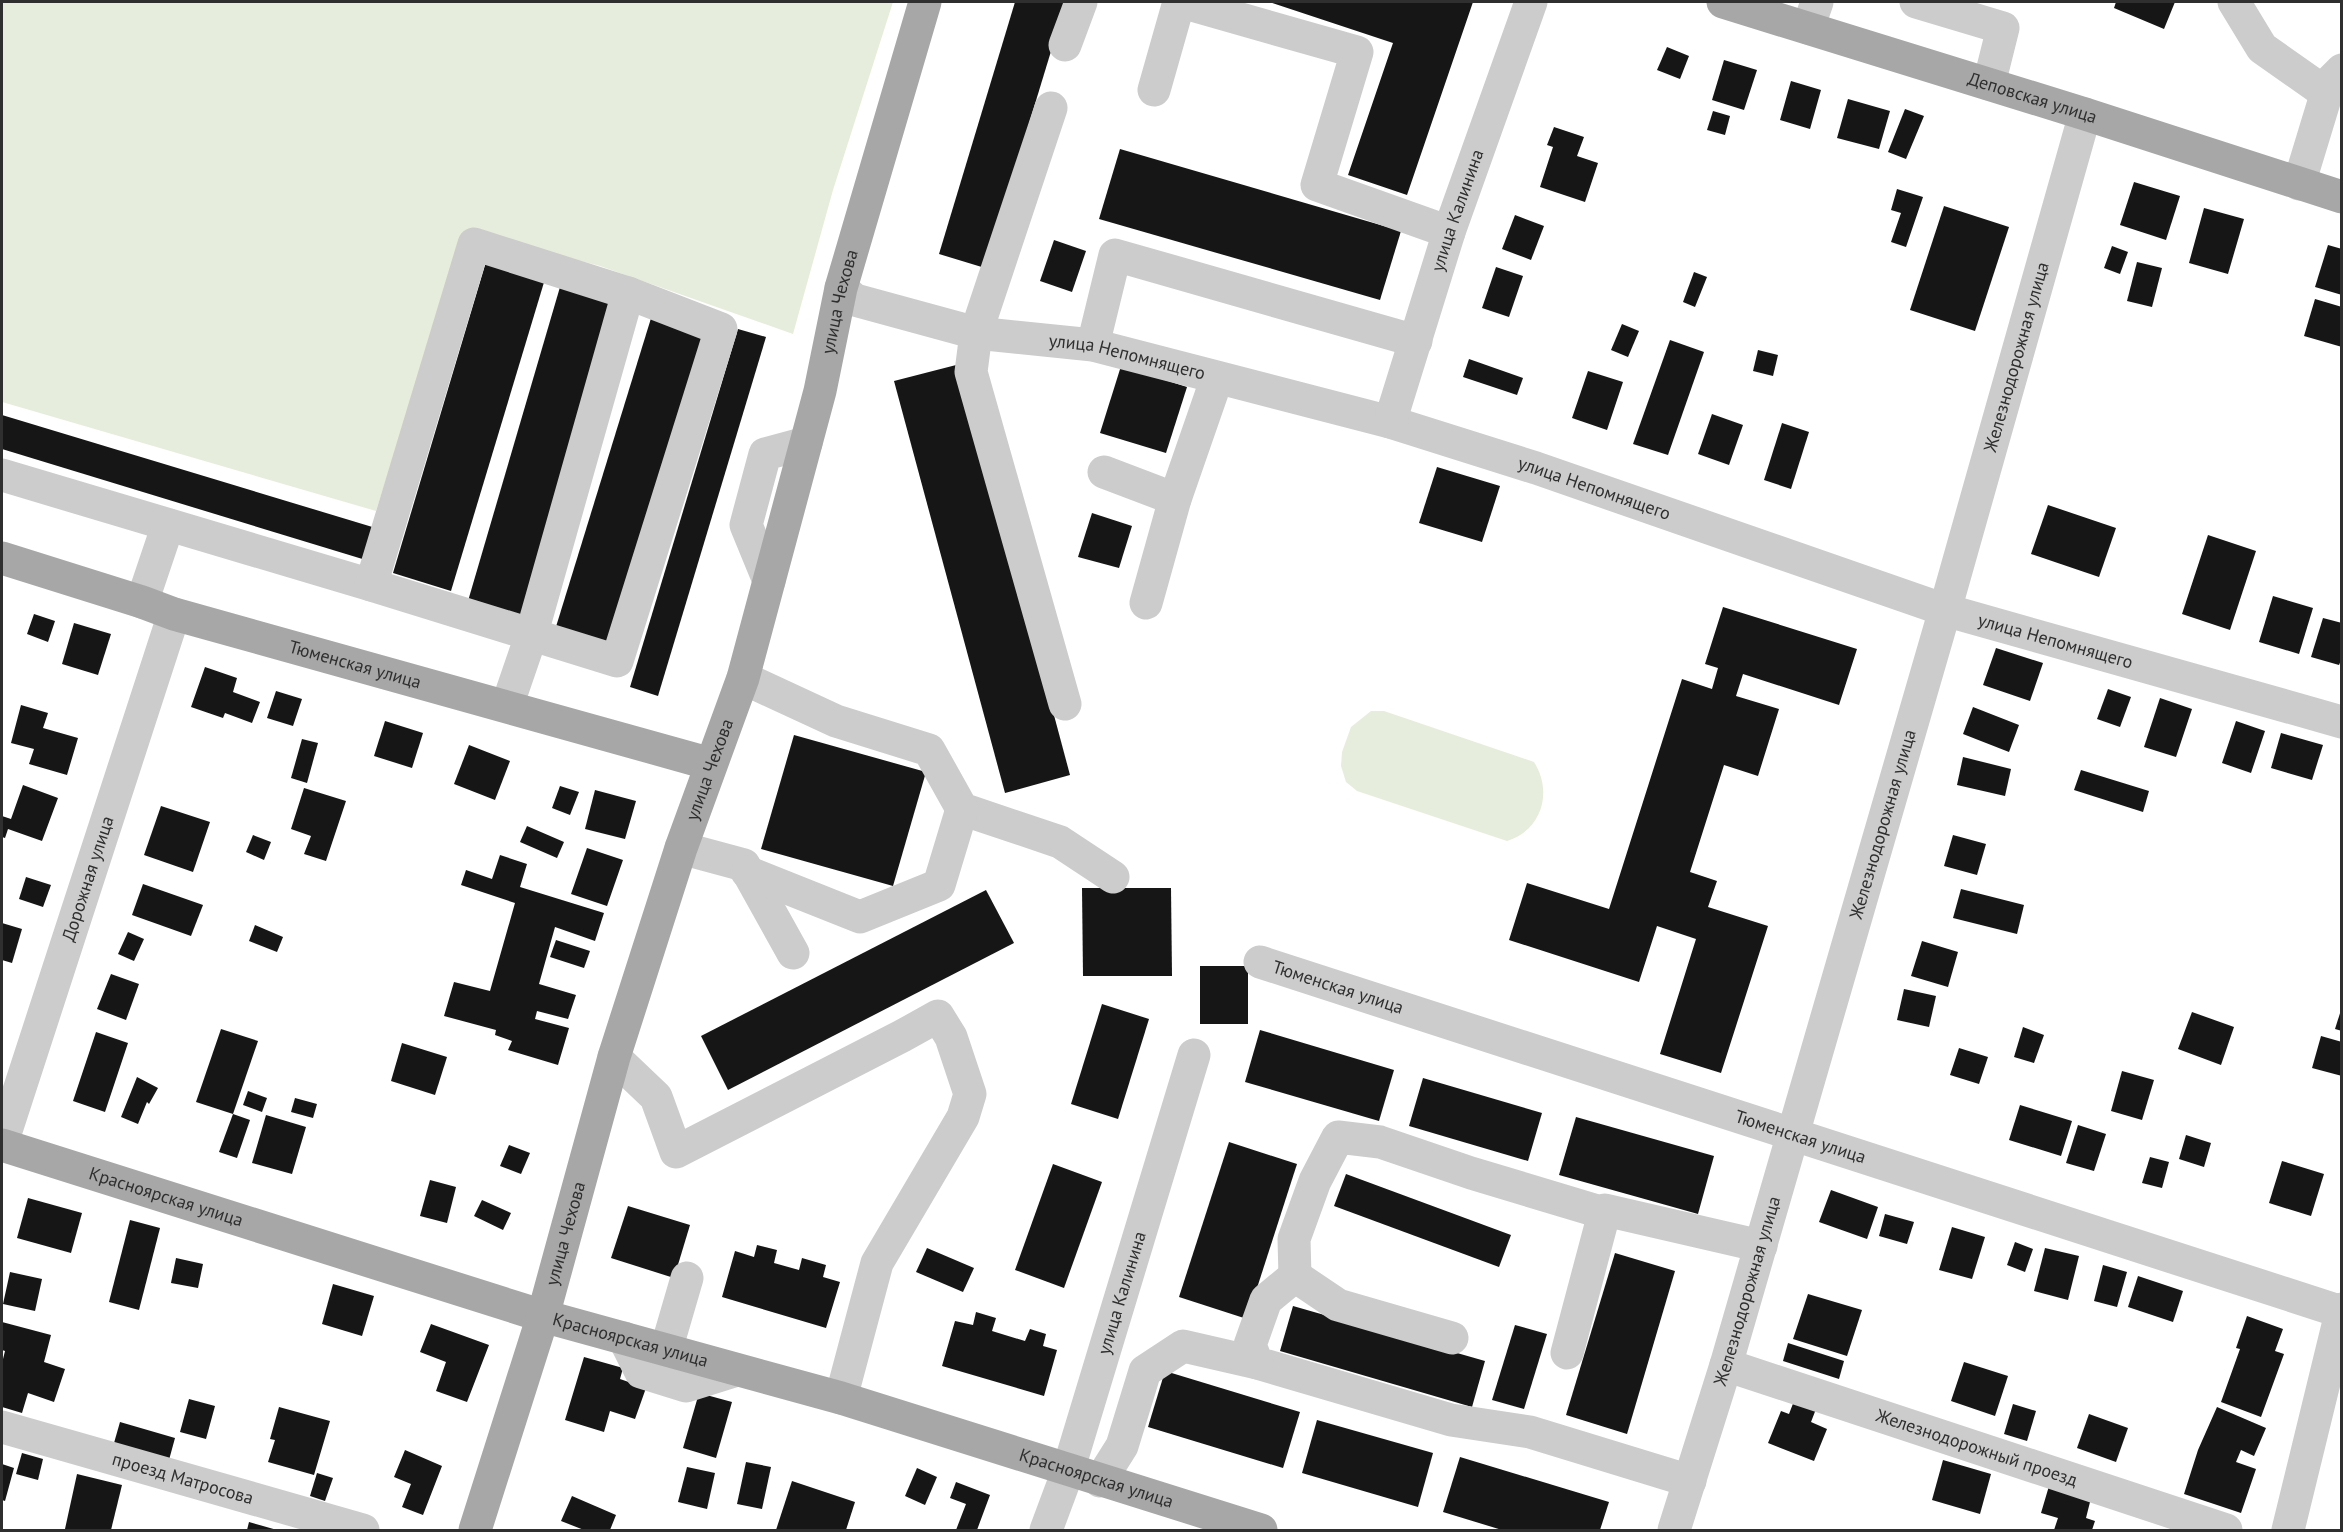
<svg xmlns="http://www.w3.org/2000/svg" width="2343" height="1532" font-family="'PT Sans',sans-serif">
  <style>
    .green { fill: #e7eddc }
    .building { fill: #161616 }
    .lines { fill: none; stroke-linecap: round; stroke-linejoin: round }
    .minor { stroke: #ccc; stroke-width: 33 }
    .major { stroke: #a7a7a7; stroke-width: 33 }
    .labels { text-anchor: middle; stroke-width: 6; stroke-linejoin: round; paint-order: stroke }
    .street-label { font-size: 18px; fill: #2f2f2f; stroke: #fff }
  </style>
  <rect width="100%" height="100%" fill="#fff"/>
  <g class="green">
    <path d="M2,2H893L833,190L793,334L600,266L465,231L376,511L2,402Z"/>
    <path d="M1371,711H1384L1534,762C1553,792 1542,830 1507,841L1357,791L1346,782L1341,766L1342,752L1351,727Z"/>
  </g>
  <g class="building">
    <path d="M1015,2H1066L985,268L939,254Z"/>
    <path d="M1269,2H1473L1407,195L1348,175L1393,43Z"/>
    <path d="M2116,2H2175L2164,29L2114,8Z"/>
    <path d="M1667,47L1689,56L1680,79L1657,70Z"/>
    <path d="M1724,60L1757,70L1744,110L1712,100Z"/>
    <path d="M1791,81L1821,90L1810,129L1780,120Z"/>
    <path d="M1848,99L1890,111L1879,149L1837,138Z"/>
    <path d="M1905,109L1924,116L1906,159L1888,152Z"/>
    <path d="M1713,111L1730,116L1725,135L1707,130Z"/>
    <path d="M1554,127L1584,137L1577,156L1598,163L1585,202L1540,187L1553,147L1547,145Z"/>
    <path d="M1120,149L1401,231L1380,300L1099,219Z"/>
    <path d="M2134,182L2180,196L2166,240L2120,225Z"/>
    <path d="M1897,189L1923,197L1906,247L1891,242L1901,213L1891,210Z"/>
    <path d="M1944,206L2009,227L1975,331L1910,310Z"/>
    <path d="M2204,208L2244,219L2228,274L2189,263Z"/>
    <path d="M1515,215L1544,226L1531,260L1502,249Z"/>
    <path d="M1054,240L1086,251L1072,292L1040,281Z"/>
    <path d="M2328,245L2342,249V295L2315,287Z"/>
    <path d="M2112,246L2128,252L2120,274L2104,268Z"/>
    <path d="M486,262L545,279L451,591L393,573Z"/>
    <path d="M2137,262L2162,268L2152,307L2127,301Z"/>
    <path d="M1496,267L1523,276L1509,317L1482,308Z"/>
    <path d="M1694,272L1707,277L1695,307L1683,302Z"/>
    <path d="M560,287L617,304L525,618L468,601Z"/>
    <path d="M2315,299L2342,307V347L2304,336Z"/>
    <path d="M652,315L708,332L611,647L555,630Z"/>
    <path d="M1622,324L1639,331L1628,357L1611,350Z"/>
    <path d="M738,329L766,337L658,696L630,687Z"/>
    <path d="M1670,340L1704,352L1668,455L1633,444Z"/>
    <path d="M1758,350L1778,355L1773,376L1753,371Z"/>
    <path d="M1469,359L1523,378L1517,395L1463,377Z"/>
    <path d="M960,364L1070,775L1005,793L894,381Z"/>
    <path d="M1121,366L1187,387L1166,453L1100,433Z"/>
    <path d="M1588,371L1623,382L1607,430L1572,418Z"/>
    <path d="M1712,414L1743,425L1729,465L1698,454Z"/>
    <path d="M2,415L379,529L369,561L2,449Z"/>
    <path d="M1782,423L1809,432L1791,489L1764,480Z"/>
    <path d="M1437,467L1500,486L1482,542L1419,523Z"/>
    <path d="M2048,505L2116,528L2099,577L2031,554Z"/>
    <path d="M1092,513L1132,526L1119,568L1078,557Z"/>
    <path d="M2208,535L2256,551L2230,630L2182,614Z"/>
    <path d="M2273,596L2313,608L2299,654L2259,642Z"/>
    <path d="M1723,607L1857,649L1839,705L1743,674L1736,696L1779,709L1758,776L1724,765L1690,872L1717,881L1708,907L1768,926L1721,1073L1660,1054L1696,939L1657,926L1639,982L1509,940L1527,883L1609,909L1682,679L1712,689L1718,668L1705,664Z"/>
    <path d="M34,614L55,621L48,642L27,634Z"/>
    <path d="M2323,618L2342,623V658L2339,665L2311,657Z"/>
    <path d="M74,623L111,634L98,675L62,664Z"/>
    <path d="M1996,648L2043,663L2030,701L1983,685Z"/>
    <path d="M205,667L237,678L233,692L260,702L252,723L225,713L223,718L191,707Z"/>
    <path d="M2108,689L2131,697L2120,727L2097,719Z"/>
    <path d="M276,691L302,699L293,726L267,718Z"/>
    <path d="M2160,698L2192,709L2176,757L2144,747Z"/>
    <path d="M21,705L48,713L43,728L78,738L67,775L29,764L34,749L11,743Z"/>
    <path d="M1973,707L2019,725L2009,752L1963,734Z"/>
    <path d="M385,721L423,733L412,768L374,756Z"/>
    <path d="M2236,721L2265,731L2251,773L2222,763Z"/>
    <path d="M2281,733L2323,745L2312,780L2271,768Z"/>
    <path d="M794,735L926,772L893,886L761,849Z"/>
    <path d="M302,739L318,743L307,783L291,778Z"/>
    <path d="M469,745L510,761L495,800L454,784Z"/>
    <path d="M1963,757L2011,769L2005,796L1957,785Z"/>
    <path d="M2081,770L2149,791L2143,812L2074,790Z"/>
    <path d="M23,785L58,798L42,841L8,829L5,838L2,837V816L11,819Z"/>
    <path d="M560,786L579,792L570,815L552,808Z"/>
    <path d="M304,788L346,801L326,861L304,854L311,836L291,829Z"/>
    <path d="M595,790L636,801L625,839L585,829Z"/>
    <path d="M161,806L210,822L193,872L144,855Z"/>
    <path d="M527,826L564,842L557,858L520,842Z"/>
    <path d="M253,835L271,842L264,860L246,852Z"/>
    <path d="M1953,835L1986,844L1977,875L1944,866Z"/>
    <path d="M587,848L623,860L607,906L571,894Z"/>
    <path d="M500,855L527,864L520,887L604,913L595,941L555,927L539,984L576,995L568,1019L537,1011L535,1019L569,1028L558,1065L508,1050L512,1041L495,1035L496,1030L444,1016L454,982L490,991L515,903L461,885L466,870L492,879Z"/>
    <path d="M26,877L51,885L43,907L19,899Z"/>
    <path d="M143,884L203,905L191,936L132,915Z"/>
    <path d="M1082,888H1171L1172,976H1083Z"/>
    <path d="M1961,889L2024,905L2017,934L1953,918Z"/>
    <path d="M986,890L1014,943L728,1090L701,1036Z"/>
    <path d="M2,923L22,929L12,963L2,960Z"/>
    <path d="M255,925L283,937L277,952L249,941Z"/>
    <path d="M128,932L144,939L134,961L118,954Z"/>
    <path d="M556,940L590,951L584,968L550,957Z"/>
    <path d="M1922,941L1958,952L1948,987L1911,976Z"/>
    <rect x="1200" y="966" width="48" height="58"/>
    <path d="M111,974L139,984L126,1020L97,1009Z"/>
    <path d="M1904,989L1936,996L1929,1027L1897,1020Z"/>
    <path d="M1102,1004L1149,1019L1118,1119L1071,1104Z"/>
    <path d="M2341,1010H2342V1031L2335,1029Z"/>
    <path d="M2192,1012L2234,1027L2221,1065L2178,1049Z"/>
    <path d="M2023,1027L2044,1035L2034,1063L2014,1057Z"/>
    <path d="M221,1029L258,1041L233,1114L196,1102Z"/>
    <path d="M1260,1030L1394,1070L1379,1121L1245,1082Z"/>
    <path d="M96,1032L128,1043L105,1112L73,1101Z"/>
    <path d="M2321,1036L2342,1042V1076L2312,1068Z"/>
    <path d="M402,1043L447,1057L435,1095L391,1081Z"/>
    <path d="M1959,1048L1988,1057L1979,1084L1950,1075Z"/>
    <path d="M2122,1071L2154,1080L2142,1120L2111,1111Z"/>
    <path d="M137,1077L158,1088L149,1104L147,1102L138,1124L121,1117Z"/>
    <path d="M1423,1078L1542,1113L1528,1161L1409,1126Z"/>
    <path d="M248,1091L267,1098L262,1112L243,1105Z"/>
    <path d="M295,1098L317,1104L313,1118L291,1112Z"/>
    <path d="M2020,1105L2072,1121L2061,1156L2009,1140Z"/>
    <path d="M233,1114L250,1120L237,1158L219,1152Z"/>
    <path d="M266,1115L306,1127L292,1174L252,1163Z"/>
    <path d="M1576,1117L1714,1156L1698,1214L1559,1175Z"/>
    <path d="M2078,1125L2106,1134L2094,1171L2066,1163Z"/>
    <path d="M2186,1135L2211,1143L2204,1167L2179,1159Z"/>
    <path d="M1229,1142L1297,1164L1247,1319L1179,1297Z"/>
    <path d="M509,1145L530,1153L521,1174L500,1166Z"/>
    <path d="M2150,1157L2169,1162L2162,1188L2142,1183Z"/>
    <path d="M2282,1161L2324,1174L2311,1216L2269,1203Z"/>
    <path d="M1053,1164L1102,1182L1064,1288L1015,1270Z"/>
    <path d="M1346,1174L1511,1235L1499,1267L1334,1206Z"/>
    <path d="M430,1180L456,1187L447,1223L420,1216Z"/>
    <path d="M1831,1190L1878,1207L1867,1239L1819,1222Z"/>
    <path d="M28,1198L82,1213L71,1253L17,1238Z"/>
    <path d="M482,1200L511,1213L503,1230L474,1216Z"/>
    <path d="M628,1206L690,1225L674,1278L611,1258Z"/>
    <path d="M1885,1214L1914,1222L1907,1244L1879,1236Z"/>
    <path d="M130,1220L160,1228L139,1310L109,1302Z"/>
    <path d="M1952,1227L1985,1237L1972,1279L1939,1270Z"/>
    <path d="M2015,1242L2033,1249L2025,1272L2007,1265Z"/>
    <path d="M757,1245L777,1250L774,1263L799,1270L802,1258L826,1265L823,1277L840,1282L826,1328L722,1297L735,1251L754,1257Z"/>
    <path d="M927,1248L974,1268L963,1292L916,1272Z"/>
    <path d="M2045,1248L2079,1256L2068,1300L2034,1291Z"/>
    <path d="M1615,1253L1675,1271L1627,1434L1566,1415Z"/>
    <path d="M176,1258L203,1264L198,1288L171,1283Z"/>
    <path d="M2103,1265L2127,1272L2117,1307L2094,1301Z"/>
    <path d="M10,1272L42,1279L35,1311L3,1304Z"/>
    <path d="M2138,1276L2183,1291L2173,1322L2128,1307Z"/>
    <path d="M333,1284L374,1296L362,1336L322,1324Z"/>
    <path d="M1808,1294L1862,1310L1847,1356L1793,1339Z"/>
    <path d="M1293,1306L1485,1361L1472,1407L1280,1351Z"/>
    <path d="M976,1312L996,1318L992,1331L1025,1341L1030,1329L1046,1334L1043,1346L1057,1350L1044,1396L942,1366L955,1321L973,1325Z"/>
    <path d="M2247,1316L2283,1329L2275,1351L2284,1354L2261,1417L2221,1402L2240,1349L2236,1348Z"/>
    <path d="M2,1322L51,1335L44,1362L65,1369L54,1402L28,1393L22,1413L2,1407V1363L5,1351L2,1350Z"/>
    <path d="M431,1324L489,1345L467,1402L436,1391L446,1362L420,1352Z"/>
    <path d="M1515,1325L1547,1334L1524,1409L1492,1400Z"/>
    <path d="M1788,1343L1844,1361L1839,1379L1783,1361Z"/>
    <path d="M584,1357L623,1368L620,1379L646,1388L635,1419L610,1411L604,1432L565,1420Z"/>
    <path d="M1964,1362L2008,1376L1995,1416L1951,1401Z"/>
    <path d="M1165,1371L1300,1412L1283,1468L1148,1427Z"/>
    <path d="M699,1393L732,1402L716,1458L683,1448Z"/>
    <path d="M189,1399L215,1406L206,1439L180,1432Z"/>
    <path d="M1794,1401L1816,1409L1811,1422L1827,1429L1814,1461L1768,1443L1781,1411L1789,1414Z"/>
    <path d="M2013,1404L2036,1411L2027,1441L2004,1434Z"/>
    <path d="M279,1407L330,1421L314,1475L268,1462L275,1440L270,1439Z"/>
    <path d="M2217,1407L2266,1428L2254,1456L2241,1450L2236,1462L2256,1469L2241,1513L2184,1494L2198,1450Z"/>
    <path d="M2089,1414L2128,1428L2116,1462L2077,1448Z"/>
    <path d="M1317,1420L1433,1453L1418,1507L1302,1473Z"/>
    <path d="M120,1422L175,1438L169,1460L114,1443Z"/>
    <path d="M405,1450L442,1466L423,1515L402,1507L411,1484L394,1477Z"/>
    <path d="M22,1453L43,1459L38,1480L16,1474Z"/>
    <path d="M1460,1457L1609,1502L1600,1530H1502L1443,1512Z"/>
    <path d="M1943,1460L1991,1474L1980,1514L1932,1500Z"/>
    <path d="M746,1462L771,1467L762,1509L737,1504Z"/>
    <path d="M2,1464L14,1468L5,1501L2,1500Z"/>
    <path d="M687,1467L715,1473L707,1509L678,1502Z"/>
    <path d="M917,1468L937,1477L925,1505L905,1496Z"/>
    <path d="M317,1473L333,1478L325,1501L310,1496Z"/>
    <path d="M77,1474L122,1485L111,1530L65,1529Z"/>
    <path d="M792,1481L855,1502L846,1530H776Z"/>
    <path d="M956,1482L990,1495L977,1530H956L966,1504L950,1498Z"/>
    <path d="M2049,1486L2091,1498L2086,1518L2095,1521L2092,1530H2054L2058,1518L2041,1513Z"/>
    <path d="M572,1496L616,1515L610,1530H584L561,1521Z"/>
    <path d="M249,1522L277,1530H247Z"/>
  </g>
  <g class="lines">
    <g class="minor">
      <path d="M1181,2L1357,52L1317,185L1449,232"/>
      <path d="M1916,2L2003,28L1989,84"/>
      <path d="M2234,2L2262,48L2326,93"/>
      <path d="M1808,28L1817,2"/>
      <path d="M1065,45L1081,2"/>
      <path d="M1154,90L1179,2"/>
      <path d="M1051,108L976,333L971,372L1065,704"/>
      <path d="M2299,184L2330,82L2342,70"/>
      <path id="s1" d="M841,288L855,300L976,333L1093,345L1390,422L1536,468L1945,610L2342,722"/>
      <path d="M1093,345L1115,255L1416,341"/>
      <path id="s2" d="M1390,422L1449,232L1531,2"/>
      <path d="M1104,472L1175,499L1217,378"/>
      <path d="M2,475L371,585L617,661L721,329L628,293"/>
      <path d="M769,581L746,525L765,454L806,443"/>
      <path d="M371,585L474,244L628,293L531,636L507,706"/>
      <path d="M142,602L168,525"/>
      <path d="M1146,603L1175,499"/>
      <path d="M743,678L836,721L929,750L962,809L1060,842L1113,877"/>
      <path d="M681,848L744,865L793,953"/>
      <path d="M747,872L860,917L939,885L962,809"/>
      <path id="s3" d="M1260,962L2342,1312"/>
      <path d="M614,1057L656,1097L676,1152L902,1036L938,1016L951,1037L970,1094L963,1117L877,1263L841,1398"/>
      <path id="s4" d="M2,1143L174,614"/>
      <path d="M1295,1276L1294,1239L1315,1181L1338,1137L1380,1142L1471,1173L1604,1213"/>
      <path d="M624,1338L641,1372L686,1386L737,1370"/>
      <path d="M1452,1338L1338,1305L1295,1276L1266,1300L1250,1345L1257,1363L1451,1420L1530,1432L1690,1481"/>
      <path d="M666,1350L687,1278"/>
      <path d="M1567,1353L1605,1210L1761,1246"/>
      <path id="s5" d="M1726,1365L2226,1530"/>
      <path id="s6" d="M2,1427L363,1530"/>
      <path d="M1100,1481L1122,1446L1145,1371L1183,1346L1257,1363"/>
      <path id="s7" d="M1046,1530L1068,1471L1194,1055"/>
      <path id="s8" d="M1674,1530L1726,1365L1945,610L2085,114"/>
      <path d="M2288,1530L2342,1309"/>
    </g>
    <g class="major">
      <path id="s9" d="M1723,2L2085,114L2342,197"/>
      <path id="s10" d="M2,558L142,602L174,614L711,764"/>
      <path id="s11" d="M2,1145L543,1316L841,1398L1261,1530"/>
      <path id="s12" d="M475,1530L543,1316L614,1057L681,848L743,678L820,391L841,288L925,2"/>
    </g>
  </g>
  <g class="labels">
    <g class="street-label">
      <text dy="6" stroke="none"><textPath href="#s9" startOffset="324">Деповская улица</textPath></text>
      <text dy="6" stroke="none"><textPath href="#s2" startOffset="222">улица Калинина</textPath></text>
      <text dy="6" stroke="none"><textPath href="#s12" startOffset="1282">улица Чехова</textPath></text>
      <text dy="6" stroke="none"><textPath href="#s8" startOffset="1222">Железнодорожная улица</textPath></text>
      <text dy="6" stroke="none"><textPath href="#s1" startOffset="297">улица Непомнящего</textPath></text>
      <text dy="6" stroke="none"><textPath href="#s1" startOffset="783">улица Непомнящего</textPath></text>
      <text dy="6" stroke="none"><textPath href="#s1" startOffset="1269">улица Непомнящего</textPath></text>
      <text dy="6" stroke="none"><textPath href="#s10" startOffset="369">Тюменская улица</textPath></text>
      <text dy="6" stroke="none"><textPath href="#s12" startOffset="796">улица Чехова</textPath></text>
      <text dy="6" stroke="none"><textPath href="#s8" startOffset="736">Железнодорожная улица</textPath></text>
      <text dy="6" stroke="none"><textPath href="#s4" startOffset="278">Дорожная улица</textPath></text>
      <text dy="6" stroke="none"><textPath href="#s3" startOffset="82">Тюменская улица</textPath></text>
      <text dy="6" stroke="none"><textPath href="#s3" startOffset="568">Тюменская улица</textPath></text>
      <text dy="6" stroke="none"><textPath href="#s11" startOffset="172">Красноярская улица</textPath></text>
      <text dy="6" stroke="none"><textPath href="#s12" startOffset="310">улица Чехова</textPath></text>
      <text dy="6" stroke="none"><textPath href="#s8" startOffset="250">Железнодорожная улица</textPath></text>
      <text dy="6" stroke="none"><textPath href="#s7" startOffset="249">улица Калинина</textPath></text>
      <text dy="6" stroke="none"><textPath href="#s11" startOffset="658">Красноярская улица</textPath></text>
      <text dy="6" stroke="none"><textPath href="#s5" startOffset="264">Железнодорожный проезд</textPath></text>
      <text dy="6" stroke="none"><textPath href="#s6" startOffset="188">проезд Матросова</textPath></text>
      <text dy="6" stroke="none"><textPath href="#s11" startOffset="1144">Красноярская улица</textPath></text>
    </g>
  </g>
  <rect width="2343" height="1532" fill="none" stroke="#2f2f2f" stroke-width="6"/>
</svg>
